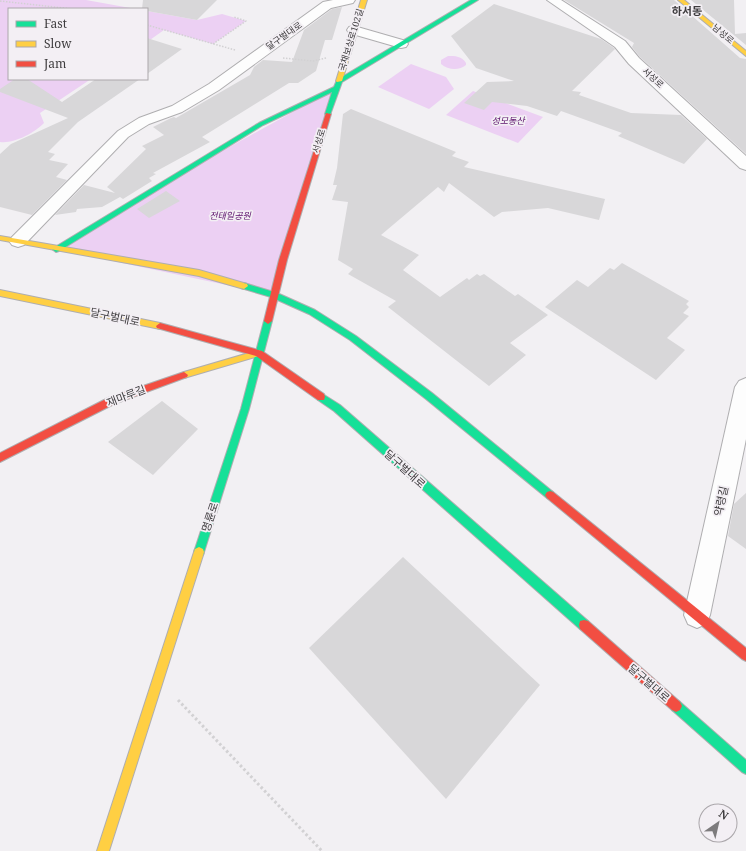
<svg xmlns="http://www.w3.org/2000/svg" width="746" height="851" font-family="'Noto Serif','Noto Sans KR',serif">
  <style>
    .green { fill: #ecd0f3 }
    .building { fill: #d8d7d9 }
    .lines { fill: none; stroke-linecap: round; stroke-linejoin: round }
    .street-casing { stroke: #afaeb0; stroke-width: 2 }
    .fast-casing { stroke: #afaeb0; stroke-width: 2 }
    .slow-casing { stroke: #afaeb0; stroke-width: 2 }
    .jam-casing { stroke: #afaeb0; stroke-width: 2 }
    .path-far1 { stroke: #d2d1d3; stroke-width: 1.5; stroke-dasharray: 1.5 1.5; stroke-linecap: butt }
    .path { stroke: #d2d1d3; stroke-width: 3; stroke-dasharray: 2.5 2.5; stroke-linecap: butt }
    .street { fill: #fdfdfd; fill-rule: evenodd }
    .fast { fill: #16e098; fill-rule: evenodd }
    .slow { fill: #ffcf43; fill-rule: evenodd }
    .jam { fill: #f24e42; fill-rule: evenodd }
    .labels { text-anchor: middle; stroke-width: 3.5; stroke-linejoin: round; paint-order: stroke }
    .far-street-label { font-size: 9px; fill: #3e3c3e; stroke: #f3eff4 }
    .far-park-label { font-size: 9px; font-style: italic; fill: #5b106b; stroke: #f3eff4 }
    .far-quarter-label { font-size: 11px; font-weight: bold; fill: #3e3c3e; stroke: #f3eff4 }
    .street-label { font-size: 11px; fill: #3e3c3e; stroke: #f3eff4 }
  </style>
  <rect width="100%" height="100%" fill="#f2f0f3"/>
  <g class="green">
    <path d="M0,0H86L136,9H9V79H91L40,113L44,123C34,133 14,144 0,142Z"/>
    <path d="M147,11L197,20L222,14L246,21L213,44L164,30L147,42Z"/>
    <path d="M448,56C455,56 462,56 466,63V65C459,71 448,70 441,64V60Z"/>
    <path d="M411,64L446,77L454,89L429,109L378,87Z"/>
    <path d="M336,88L274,295L56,249L141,196Z"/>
    <path d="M473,91L543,117L518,143L446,115Z"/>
  </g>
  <g class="building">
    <path d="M143,0H217L197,20L147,11V9H142Z"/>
    <path d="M564,0H674L740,58L746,59V154L640,57L632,47L634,43Z"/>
    <path d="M691,0H734L735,34L746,33V45Z"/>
    <path d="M494,4L601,39L614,48L615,49L572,91L581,92L579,95L631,113L681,115L707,139L684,164L618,136L622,133L561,111L557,116L527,106L492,102L484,110L464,103L487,82L514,81L476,68L451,36Z"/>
    <path d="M342,7L332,40H325L316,71L298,83H289L202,137L210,142L153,173L156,174L149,178L152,181L123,199L120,197L102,207L77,209L76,212L55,215L84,185L115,193L107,187L146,149L142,146L164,135L153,127L171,118L174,117L176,118L250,75L254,67L263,60L292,62L304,30L332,9Z"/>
    <path d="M147,38L182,49L147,74Z"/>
    <path d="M15,79H27L62,102L96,79H140L78,122L48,152L55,154L49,160L68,164L56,177L67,180L32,215L0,207V154L11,144L68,118L0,92V89Z"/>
    <path d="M351,109L456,152L452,156L469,162L464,167L605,199L599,220L548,208L502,212L494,217L449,183L444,192L438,187L381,235L419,255L403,270L440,297L467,278L469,280L477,274L480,276L484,274L515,296L518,294L548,315L510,343L526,355L489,386L388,307L396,301L348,274L353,269L338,260L348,202L332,200L337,185H333L337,168L343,114Z"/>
    <path d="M166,191L180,201L149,218L137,209Z"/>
    <path d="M622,263L689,301L686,304L689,307L683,313L689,316L667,338L685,350L656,380L545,307L577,280L588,287L610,268L614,270Z"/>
    <path d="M162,401L198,429L153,475L108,442Z"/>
    <path d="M746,493V549L728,536L734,504Z"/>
    <path d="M403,557L540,685L446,799L309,648Z"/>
  </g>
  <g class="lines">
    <defs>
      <g id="street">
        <path d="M333,0H355L353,3L331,8L219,90L182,112L149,124L128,137L24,245L18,247L12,245L9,241L12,237L118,131L139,118L172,106L209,84L323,2Z"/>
        <path d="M547,0H561L625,41L639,58L746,156V170L740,168L629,64L615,47Z"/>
        <path d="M354,26L406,41L408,44L406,47L401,48L349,33L347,30L349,27Z"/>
        <path d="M746,378V439L710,615L706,624L697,628L688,624L684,615L735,387L739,381Z"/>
      </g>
      <g id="fast">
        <path d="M471,0H478L342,82L330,115L325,114L332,92L263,125L59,251L56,252L52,249L259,123L334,87L337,80Z"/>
        <path d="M244,283L277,293L315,310L356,336L432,393L553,492L555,495L553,498L550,499L547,498L426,399L350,340L309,314L271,297L241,288L240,286L241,284Z"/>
        <path d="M268,318L272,321L249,409L204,552L203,555L199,557L195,555L194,552L241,409L264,321Z"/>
        <path d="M321,393L340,405L588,621L589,625L588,629L584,630L580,629L334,411L318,400L317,397L318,394Z"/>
        <path d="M676,700L680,702L746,760V774L742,772L672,710L670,706L672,702Z"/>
      </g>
      <g id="slow">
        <path d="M361,0H367L342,81L337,82L336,81Z"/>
        <path d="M678,0H684L746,51V56Z"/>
        <path d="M0,236L199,270L247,284L248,286L244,289L199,276L0,240Z"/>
        <path d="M0,290L160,323L164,326L160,329L0,296Z"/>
        <path d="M259,350L263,353L262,355L184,378L180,375L184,372Z"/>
        <path d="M199,547L203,549L204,552L109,851H97L194,552L195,549Z"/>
      </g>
      <g id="jam">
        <path d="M326,113L331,114L287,260L272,321L268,324L264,321L279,260Z"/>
        <path d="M160,323L262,351L324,394L325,397L324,400H318L256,356L157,328L156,326Z"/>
        <path d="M184,372L188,375L187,377L114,404L0,462V453L108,398Z"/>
        <path d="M550,491L553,492L746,648V661L742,659L547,498L545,495L547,492Z"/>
        <path d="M584,620L588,621L680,702L682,706L680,710L676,712L672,710L580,629L579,625L580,621Z"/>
      </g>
    </defs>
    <use href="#street" class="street-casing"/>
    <use href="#fast" class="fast-casing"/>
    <use href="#slow" class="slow-casing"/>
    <use href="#jam" class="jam-casing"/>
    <g class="path-far1">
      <path d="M0,1L73,9"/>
      <path d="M147,25L235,50"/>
      <path d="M213,44L246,21L234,17"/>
      <path d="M283,58L313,61L326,58"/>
    </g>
    <path class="path" d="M178,700L322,851"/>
    <use href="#street" class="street"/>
    <use href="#fast" class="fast"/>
    <use href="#slow" class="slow"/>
    <use href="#jam" class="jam"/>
  </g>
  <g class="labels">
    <g class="far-street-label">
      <text transform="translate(723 34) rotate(40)" y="3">남성로</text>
      <text transform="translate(284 36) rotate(-35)" y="3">달구벌대로</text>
      <text transform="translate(351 40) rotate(-73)" y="3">국채보상로102길</text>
      <text transform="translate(653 78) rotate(43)" y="3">서성로</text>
      <text transform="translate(319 141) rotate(-73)" y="3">서성로</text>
    </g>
    <g class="far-park-label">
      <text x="508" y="124">성모동산</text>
      <text x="230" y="219">전태일공원</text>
    </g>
    <g class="far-quarter-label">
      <text x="687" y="15">하서동</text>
    </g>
    <g class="street-label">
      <text transform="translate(115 317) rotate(12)" y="4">달구벌대로</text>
      <text transform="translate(126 396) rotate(-21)" y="4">재마루길</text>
      <text transform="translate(405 469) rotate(42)" y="4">달구벌대로</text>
      <text transform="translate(721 501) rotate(-78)" y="4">약령길</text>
      <text transform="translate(210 517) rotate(-72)" y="4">명륜로</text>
      <text transform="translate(649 683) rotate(41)" y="4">달구벌대로</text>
    </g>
  </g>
  <rect x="8" y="8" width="140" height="72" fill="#f3eff4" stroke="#aba7ab"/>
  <rect x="16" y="21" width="20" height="6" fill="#16e098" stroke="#aba7ab"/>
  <text x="44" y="28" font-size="12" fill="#3e3c3e">Fast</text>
  <rect x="16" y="41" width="20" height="6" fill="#ffcf43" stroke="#aba7ab"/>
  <text x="44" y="48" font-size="12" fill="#3e3c3e">Slow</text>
  <rect x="16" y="61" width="20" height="6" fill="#f24e42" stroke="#aba7ab"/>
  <text x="44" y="68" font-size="12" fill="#3e3c3e">Jam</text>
  <g transform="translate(718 823) rotate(34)"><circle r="19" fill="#f3eff4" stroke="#aba7ab"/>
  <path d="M0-3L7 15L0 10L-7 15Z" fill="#7d7b7d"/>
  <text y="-6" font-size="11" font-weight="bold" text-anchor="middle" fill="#3e3c3e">N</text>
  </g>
</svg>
